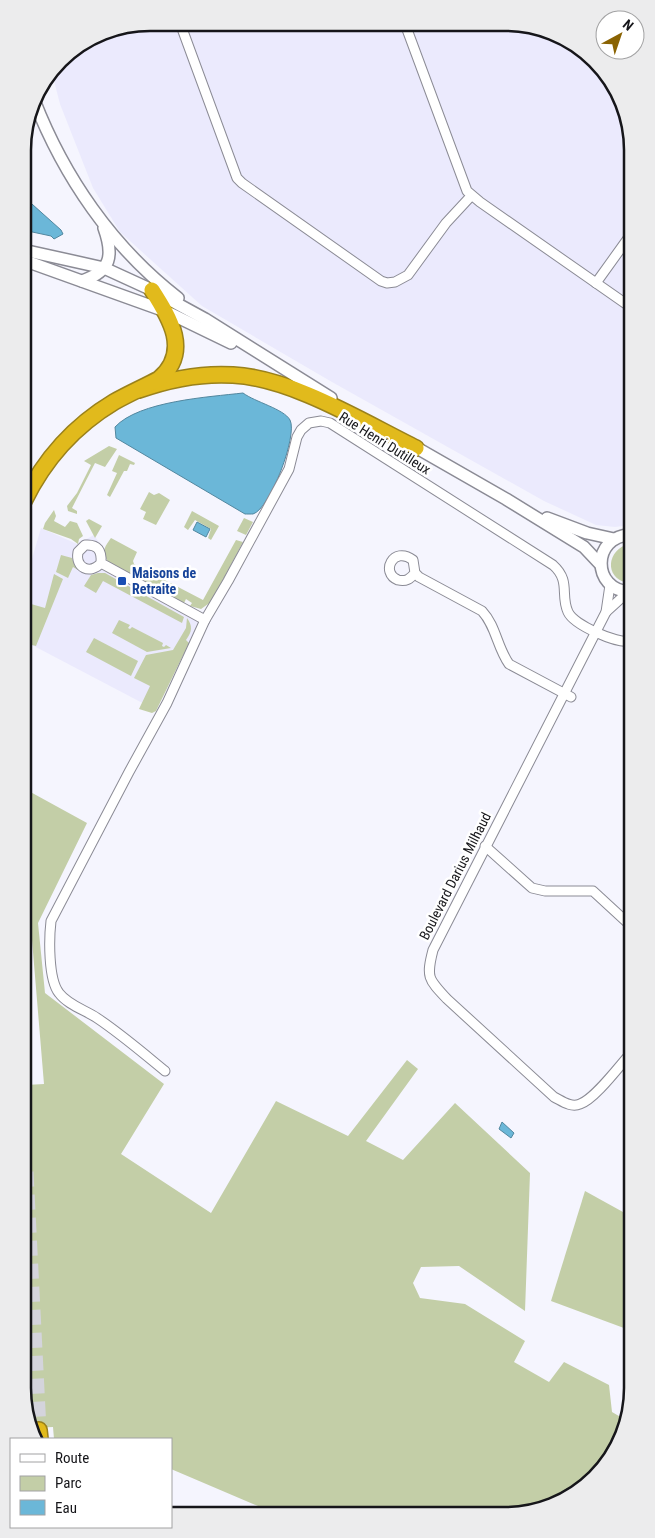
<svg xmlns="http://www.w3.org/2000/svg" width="655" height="1538" font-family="'Roboto Condensed',sans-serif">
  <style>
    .built { fill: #ebeafd }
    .green { fill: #c3cea7 }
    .water { fill: #6bb7d8; stroke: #52879f }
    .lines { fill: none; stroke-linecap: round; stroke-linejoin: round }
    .motorway-tunnel { stroke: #d4d4dc; stroke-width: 15; stroke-dasharray: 15 8; stroke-linecap: butt }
    .minor-casing { stroke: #8b8b95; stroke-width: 11 }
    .secondary-casing { stroke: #8b8b95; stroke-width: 14 }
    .motorway-casing { stroke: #9a811b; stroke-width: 18 }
    .minor { stroke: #fff; stroke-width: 9 }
    .secondary { stroke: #fff; stroke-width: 11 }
    .motorway { stroke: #e1ba1c; stroke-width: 15 }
    .transit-dot { fill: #1a4fb4; stroke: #fff; stroke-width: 2 }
    .labels { text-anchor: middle; stroke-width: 5; stroke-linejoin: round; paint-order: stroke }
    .street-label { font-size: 14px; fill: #16161a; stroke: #fff }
    .transit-label { font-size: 14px; font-weight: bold; fill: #164399; stroke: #fff; text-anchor: start }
    .rim { fill: none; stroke: #16161a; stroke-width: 2.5 }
  </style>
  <rect width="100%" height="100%" fill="#f5f5fe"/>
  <g class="built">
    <path d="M150,23L530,25L595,60L628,117L630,525L615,527L596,525L544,501L332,382L202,306L120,232L93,188L60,104L52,73L66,54L101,32Z"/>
    <path d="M41,528L77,544L94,535L104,550L105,556L110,563L205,614L152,708L32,645L24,609V586Z"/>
  </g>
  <g class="green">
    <path d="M109,446L117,449L105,467L95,463L72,508L77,511V514L68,511L67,506L77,493L91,465L84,461Z"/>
    <path d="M119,455L135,463L134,465L130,464L127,471H124L110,497L107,495L117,473L112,471Z"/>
    <path d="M149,492L154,495L159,493L170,500L156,525L143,519L146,512L140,509Z"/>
    <path d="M54,510L56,516L54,521L65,527L70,521L77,523L83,536L79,539L78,544L71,539L43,529L45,523Z"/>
    <path d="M192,511L219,526L211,540L208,538L211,529L195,520L188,530L184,527Z"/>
    <path d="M244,518L253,522L246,535L237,531Z"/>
    <path d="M89,519L102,526L95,538L86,521Z"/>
    <path d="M111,538L137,552L133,561L134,564L203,600L236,540L243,542L211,602L201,609L190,606L192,603L186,599L184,603L109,563C101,551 104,548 111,538Z"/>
    <path d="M625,545H630V583C606,581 605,554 625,545Z"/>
    <path d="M61,555L72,558L75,566L78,568V570L73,567L68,578L56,572Z"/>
    <path d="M98,573H105L184,617L182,623L103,581L96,593L84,586L91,575Z"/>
    <path d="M54,574L63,579L36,646L32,645L24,617V602L45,608Z"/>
    <path d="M187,618C193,626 192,632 186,640L189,643L156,711L152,713L139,709L150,686L134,678L146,655L173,650L186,628Z"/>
    <path d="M119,620L130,625L128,628L130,629L132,627L163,643L162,646L164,647L166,645L171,648L147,652L112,633Z"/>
    <path d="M94,638L138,661L131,676L86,652Z"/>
    <path d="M25,789L87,823L38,923L45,993L164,1084L121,1154L211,1213L276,1101L348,1136L407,1060L418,1069L366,1141L403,1160L455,1103L530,1173L525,1311L459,1266L421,1267L413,1283L420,1298L465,1304L525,1341L514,1362L549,1382L564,1362L609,1385L612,1412L624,1419L606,1466L576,1494L538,1511L272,1512L171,1469V1439H54L53,1427L31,1428L27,1421L26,1085L44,1084L25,856Z"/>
    <path d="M585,1191L632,1217V1331L551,1301Z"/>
  </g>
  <g class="water">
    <path d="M23,196L61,230L63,234L54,239L51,236L23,230Z"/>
    <path d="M243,393C255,402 284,409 290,420C298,435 270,509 253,514C252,514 246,514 245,514L116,438L115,427C139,401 209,397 243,393Z"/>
    <path d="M197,522L210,529L206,537L193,530Z"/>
    <path d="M502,1122L514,1133L511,1138L499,1129Z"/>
  </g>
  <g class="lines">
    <path class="motorway-tunnel" d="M26,1172L39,1430"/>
    <defs>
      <g id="minor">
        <path d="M180,23L237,178L242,183L381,281L387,283L395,282L408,275L446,223L471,196"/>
        <path d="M405,24L467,191L480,202L629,306"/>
        <path d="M596,283L629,237"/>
        <path d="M101,563C90,575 75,568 78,552L85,545C98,544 102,551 101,563L205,620"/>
        <path d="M415,573C410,579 406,582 398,580C380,573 393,545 413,560L415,573L419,577L482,611C496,626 497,647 509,664L571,697"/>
        <path d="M610,585L606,612L433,950C426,977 428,979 447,999L554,1097C562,1101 571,1108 580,1104C595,1099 620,1065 631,1053"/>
        <path d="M606,612L628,592"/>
        <path d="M485,846L532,888L545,891H593L631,926"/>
        <path d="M165,1071C143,1053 121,1034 97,1018C85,1010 68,1005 59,993C48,979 49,938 51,921L129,772L167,703L205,620L228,581L289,469L297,437L301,430L309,423L321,421L330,423L553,565C571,581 560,595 568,612C574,625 617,644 630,641"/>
      </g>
      <g id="secondary">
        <path d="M34,100C64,177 112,247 178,298"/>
        <path d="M23,250L104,268L152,290L205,319L331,398"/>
        <path d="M23,260L165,311L231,343"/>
        <path d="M82,281C111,271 114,256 104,228"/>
        <path d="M410,444L506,499L584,547L600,564"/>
        <path d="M547,518L587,533L614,539"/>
        <path d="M630,535C592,536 591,590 630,592"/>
      </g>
      <g id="motorway">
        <path d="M139,390C170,379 201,373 233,375C292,378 363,422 416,448"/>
        <path d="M24,501C44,460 74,426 114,402C128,394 144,387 159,379C191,352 170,318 152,290"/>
        <path d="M39,1430L40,1439"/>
      </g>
    </defs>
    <use href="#minor" class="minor-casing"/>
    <use href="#secondary" class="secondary-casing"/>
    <use href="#motorway" class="motorway-casing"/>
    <use href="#minor" class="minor"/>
    <use href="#secondary" class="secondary"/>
    <use href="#motorway" class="motorway"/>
  </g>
  <rect class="transit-dot" x="117" y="576" width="10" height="10" rx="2.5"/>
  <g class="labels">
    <g class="street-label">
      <text transform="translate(385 443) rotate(32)" y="5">Rue Henri Dutilleux</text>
      <text transform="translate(455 876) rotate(-63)" y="5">Boulevard Darius Milhaud</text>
    </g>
    <g class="transit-label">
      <text x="132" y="578">Maisons de<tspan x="132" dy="16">Retraite</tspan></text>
    </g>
  </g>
  <path d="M0 0H655V1538H0ZM150 31H505A119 119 0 0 1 624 150V1388A119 119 0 0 1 505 1507H150A119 119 0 0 1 31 1388V150A119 119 0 0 1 150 31Z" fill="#ececed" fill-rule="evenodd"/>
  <path class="rim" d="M150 31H505A119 119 0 0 1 624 150V1388A119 119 0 0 1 505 1507H150A119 119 0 0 1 31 1388V150A119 119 0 0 1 150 31Z"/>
  <rect x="10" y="1438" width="162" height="90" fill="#ffffff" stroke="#a2a2a3"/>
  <rect x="20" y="1454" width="25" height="8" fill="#ffffff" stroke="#a2a2a3"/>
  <text x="55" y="1463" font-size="15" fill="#16161a">Route</text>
  <rect x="20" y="1476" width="25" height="15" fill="#c3cea7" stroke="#a2a2a3"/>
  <text x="55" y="1488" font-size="15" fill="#16161a">Parc</text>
  <rect x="20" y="1500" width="25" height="15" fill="#6bb7d8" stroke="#a2a2a3"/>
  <text x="55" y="1513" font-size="15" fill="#16161a">Eau</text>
  <g transform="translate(620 35) rotate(40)"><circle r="24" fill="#ffffff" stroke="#a2a2a3"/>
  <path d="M0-4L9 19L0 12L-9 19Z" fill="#8a6302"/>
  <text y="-8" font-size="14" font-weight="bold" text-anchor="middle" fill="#16161a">N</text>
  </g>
</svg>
